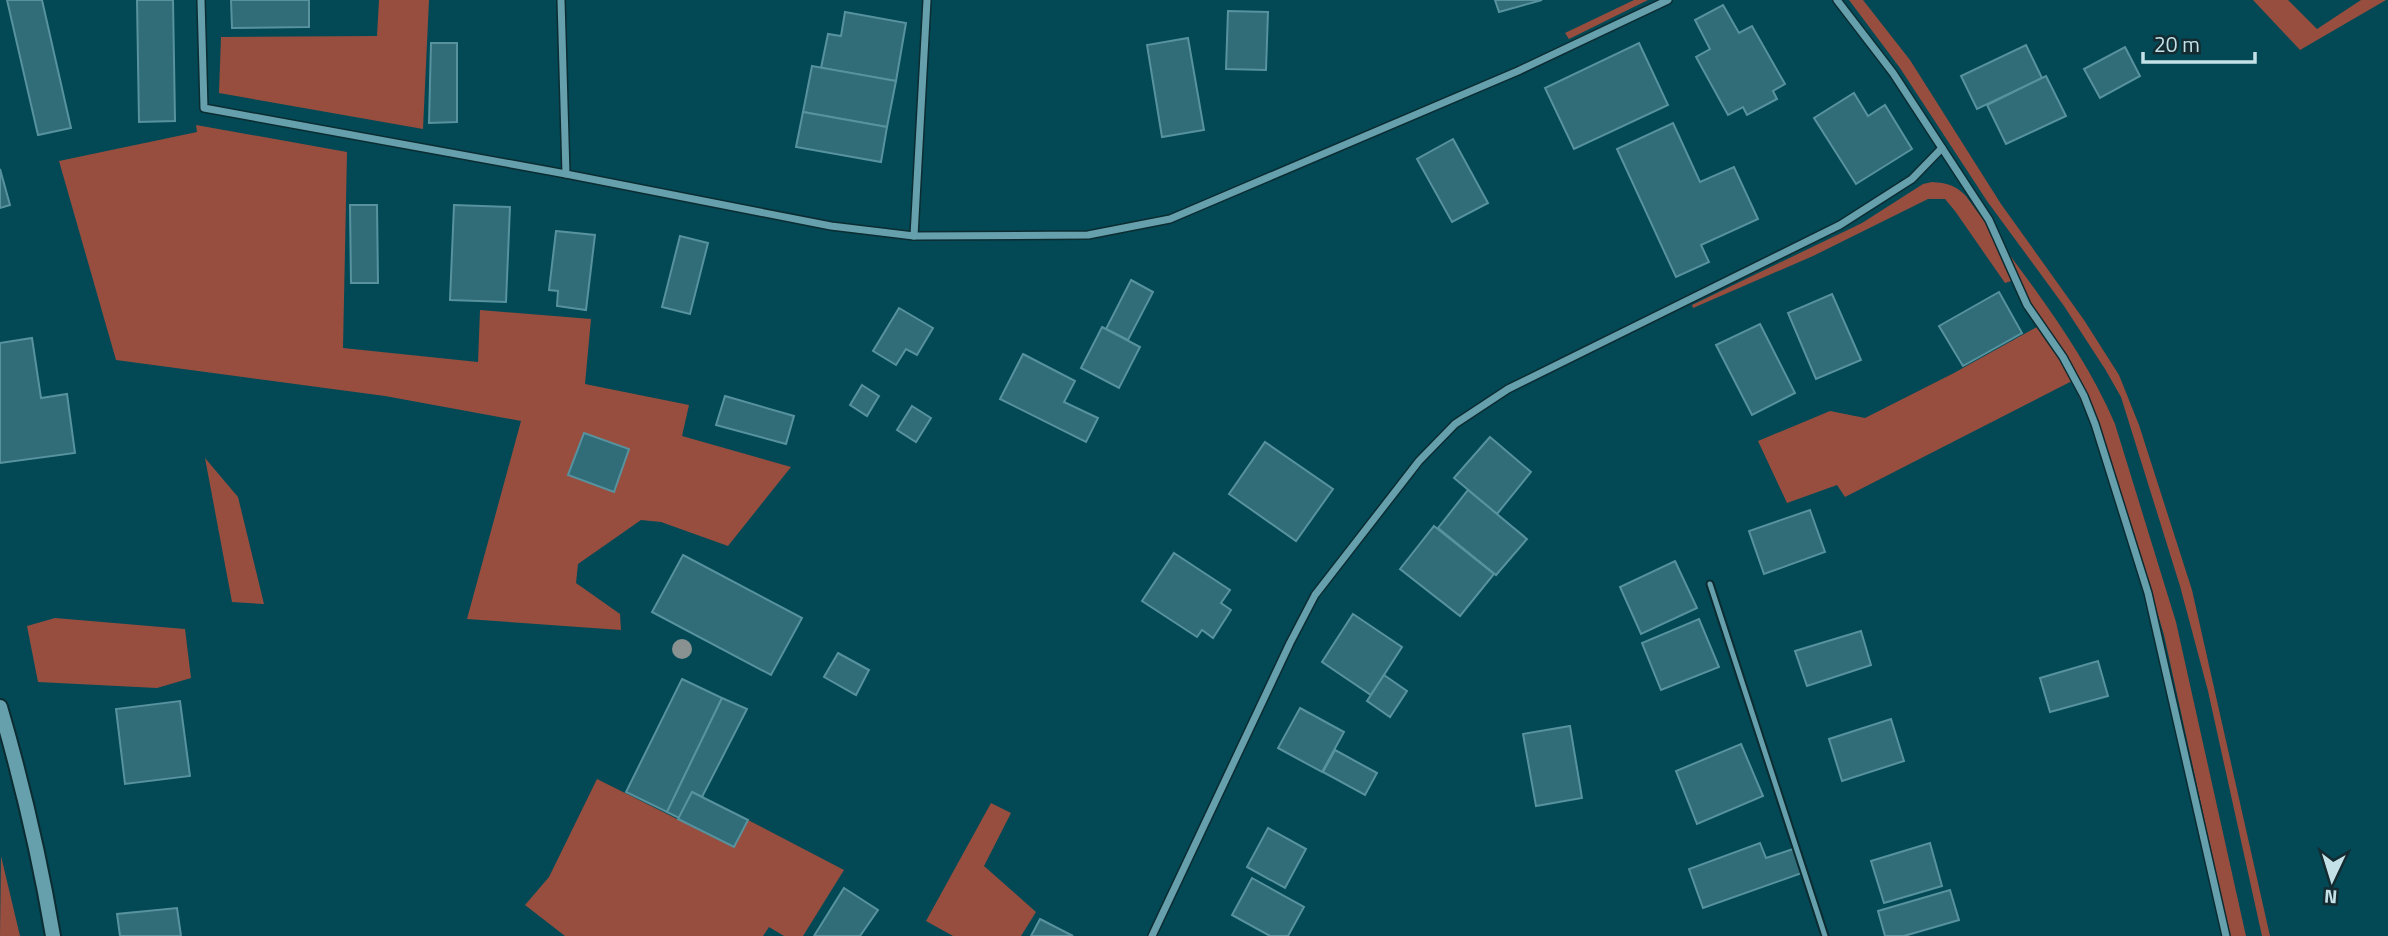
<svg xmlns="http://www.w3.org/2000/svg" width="2388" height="936" font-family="'Titillium Web',sans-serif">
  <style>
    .green { fill: #974e3f }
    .building { fill: #316d79; stroke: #57929e; stroke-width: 2 }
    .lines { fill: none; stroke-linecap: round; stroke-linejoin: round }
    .lane-casing { stroke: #0c2c32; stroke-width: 9 }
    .street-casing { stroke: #0c2c32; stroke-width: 10 }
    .secondary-casing { stroke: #0c2c32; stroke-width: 18 }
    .lane { stroke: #65a0ac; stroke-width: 5 }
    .street { stroke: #65a0ac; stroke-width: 7 }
    .secondary { stroke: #65a0ac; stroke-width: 14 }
    .tree { fill: #899191 }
  </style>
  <rect width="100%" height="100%" fill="#024955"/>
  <g class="green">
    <path d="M379,0H429L423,129L219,93L221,37L377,36Z"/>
    <path d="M1634,0H1648L1569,39L1565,33Z"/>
    <path d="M1849,0H1863L1910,60L2001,204L2084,320L2119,375L2139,425L2192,590L2270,936H2262L2208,691L2180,586L2121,397L2105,369L2064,306L1987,201L1900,68Z"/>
    <path d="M2253,0H2288L2317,29L2361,0H2386L2300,50Z"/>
    <path d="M196,125L347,152L343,348L478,362L480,310L591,319L585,384L689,405L682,436L791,467L728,546L661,522L641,520L578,564L576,583L620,614L621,630L467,619L521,421L385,396L116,360L59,161L197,132Z"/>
    <path d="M1932,182C1947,183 1955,185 1966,196C2018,268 2080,342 2115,424L2176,622L2246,936H2230L2164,635C2139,548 2109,463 2072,381L1845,497L1837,485L1787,503L1758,441L1830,411L1865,418L1954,373L2044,323L2014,280L2005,283L1955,211L1945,199H1928L1813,256L1693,308L1692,305L1862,223L1923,184Z"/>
    <path d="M205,458L238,497L264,604L232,602Z"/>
    <path d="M55,618L185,629L191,678L157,688L38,682L27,626Z"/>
    <path d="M597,779L733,847L748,820L844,870L803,936H784L769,927L763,936H565L525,905L549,877Z"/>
    <path d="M991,803L1011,813L984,866L1036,912L1021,936H953L926,921Z"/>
    <path d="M1,856L20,936H0Z"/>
  </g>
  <g class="building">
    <path d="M7,0H42L71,128L38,135Z"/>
    <path d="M137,0H173L175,121L139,122Z"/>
    <path d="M231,0H309V27L232,28Z"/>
    <path d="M1495,0H1542L1499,12Z"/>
    <path d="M1723,5L1739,33L1752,26L1785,84L1773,91L1777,99L1747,115L1743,107L1728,115L1696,57L1710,49L1695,20Z"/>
    <path d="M1228,11L1268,12L1266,70L1226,69Z"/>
    <path d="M845,12L906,23L896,81L821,68L828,34L841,36Z"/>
    <path d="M1188,38L1204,130L1162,137L1147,45Z"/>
    <path d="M431,43H457V122L429,123Z"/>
    <path d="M1639,43L1668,105L1574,149L1545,88Z"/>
    <path d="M2026,45L2042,78L1977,109L1961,76Z"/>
    <path d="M2125,47L2140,76L2100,98L2084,69Z"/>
    <path d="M812,66L896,81L887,127L803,112Z"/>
    <path d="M2046,76L2066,116L2006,144L1987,105Z"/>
    <path d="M1854,93L1868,116L1885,105L1912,149L1856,184L1814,118Z"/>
    <path d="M803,112L887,127L881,162L796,147Z"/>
    <path d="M1673,123L1700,182L1734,167L1758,219L1701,245L1709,262L1676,277L1617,149Z"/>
    <path d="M1453,139L1488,203L1452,222L1417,159Z"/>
    <path d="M0,169L10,205L0,208Z"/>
    <path d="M350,205H377L378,283H351Z"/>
    <path d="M454,205L510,207L506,302L450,300Z"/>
    <path d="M556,231L595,235L586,310L557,306L558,291L549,290Z"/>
    <path d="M680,236L708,243L690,314L662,307Z"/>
    <path d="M1131,280L1153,292L1128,340L1106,329Z"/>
    <path d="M1999,292L2022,333L1963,366L1939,326Z"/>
    <path d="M1832,294L1861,360L1816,379L1788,313Z"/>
    <path d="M899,308L933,328L917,355L906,349L896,365L873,351Z"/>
    <path d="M1760,324L1795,393L1752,415L1716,345Z"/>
    <path d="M1102,327L1140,347L1119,388L1081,368Z"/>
    <path d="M32,338L41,398L67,394L75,453L0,463V343Z"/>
    <path d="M1023,354L1075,381L1064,402L1098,418L1086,442L1000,399Z"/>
    <path d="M862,385L879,396L867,416L850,405Z"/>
    <path d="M725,396L794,416L786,444L716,425Z"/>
    <path d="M912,406L931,418L916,442L897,430Z"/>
    <path d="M584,433L629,449L614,492L568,475Z"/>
    <path d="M1490,437L1531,472L1497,514L1454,478Z"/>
    <path d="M1265,442L1333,489L1296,541L1229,494Z"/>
    <path d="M1468,490L1527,539L1496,575L1438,528Z"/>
    <path d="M1810,510L1825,552L1764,574L1749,531Z"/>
    <path d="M1434,526L1494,574L1460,616L1400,569Z"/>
    <path d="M1174,553L1230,590L1221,603L1231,610L1213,638L1202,630L1197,637L1142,601Z"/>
    <path d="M683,555L802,618L771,675L652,612Z"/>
    <path d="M1675,561L1697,608L1641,634L1620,587Z"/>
    <path d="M1353,614L1402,647L1371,695L1322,662Z"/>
    <path d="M1699,619L1719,667L1661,690L1642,643Z"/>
    <path d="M1861,631L1871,665L1807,686L1795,651Z"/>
    <path d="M838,653L869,670L856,695L824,677Z"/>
    <path d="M2098,661L2108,696L2050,712L2040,678Z"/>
    <path d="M1384,675L1407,691L1390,717L1367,701Z"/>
    <path d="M682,679L722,698L667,812L626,792Z"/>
    <path d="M722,698L747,709L702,797L692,792L679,818L667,812Z"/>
    <path d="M180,701L190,776L125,784L116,709Z"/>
    <path d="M1300,708L1344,732L1322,772L1278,748Z"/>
    <path d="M1891,719L1904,761L1842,781L1829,739Z"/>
    <path d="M1570,726L1582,798L1536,806L1523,734Z"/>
    <path d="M1741,744L1763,796L1697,824L1676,771Z"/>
    <path d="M1335,750L1377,773L1365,795L1323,772Z"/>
    <path d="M692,792L748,820L734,847L678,819Z"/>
    <path d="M1268,828L1306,849L1285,888L1247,867Z"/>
    <path d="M1760,843L1766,858L1793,849L1802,873L1703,908L1689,869Z"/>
    <path d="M1930,843L1942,886L1884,903L1871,861Z"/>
    <path d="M1252,878L1304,907L1288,936H1270L1232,915Z"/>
    <path d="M844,888L878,910L860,936H814Z"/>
    <path d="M1950,890L1959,920L1904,936H1885L1878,911Z"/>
    <path d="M177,908L181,936H120L117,914Z"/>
    <path d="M1040,919L1073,936H1031Z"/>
  </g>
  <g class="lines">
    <defs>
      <path id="lane" d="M1710,584L1825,936"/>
      <g id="street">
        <path d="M201,0L204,108L566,174L831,226L914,236L1088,235L1170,219L1518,71L1668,0"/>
        <path d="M561,0L566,174"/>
        <path d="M1837,0L1893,73L1989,220L2027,305L2063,357L2084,396L2095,424L2148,593L2226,936"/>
        <path d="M914,236L927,0"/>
        <path d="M1152,936L1290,643L1315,595L1419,461L1455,424L1508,389L1840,225L1912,179L1942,148"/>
      </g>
      <path id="secondary" d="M0,707C22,782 40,859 53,936"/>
    </defs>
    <use href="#lane" class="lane-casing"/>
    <use href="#street" class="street-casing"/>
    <use href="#secondary" class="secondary-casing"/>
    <use href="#lane" class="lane"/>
    <use href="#street" class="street"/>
    <use href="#secondary" class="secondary"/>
  </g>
  <circle class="tree" cx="682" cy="649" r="10"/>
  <g transform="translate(2332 880) rotate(184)" stroke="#132b31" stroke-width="5" paint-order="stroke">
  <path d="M0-5L12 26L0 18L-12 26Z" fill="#c3e1e7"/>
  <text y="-10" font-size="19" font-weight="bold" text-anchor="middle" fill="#c3e1e7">N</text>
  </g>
  <path d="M2143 52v10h112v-10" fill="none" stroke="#c3e1e7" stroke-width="3.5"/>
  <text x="2154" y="52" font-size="21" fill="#c3e1e7" stroke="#132b31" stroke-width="5" paint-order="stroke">20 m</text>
</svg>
